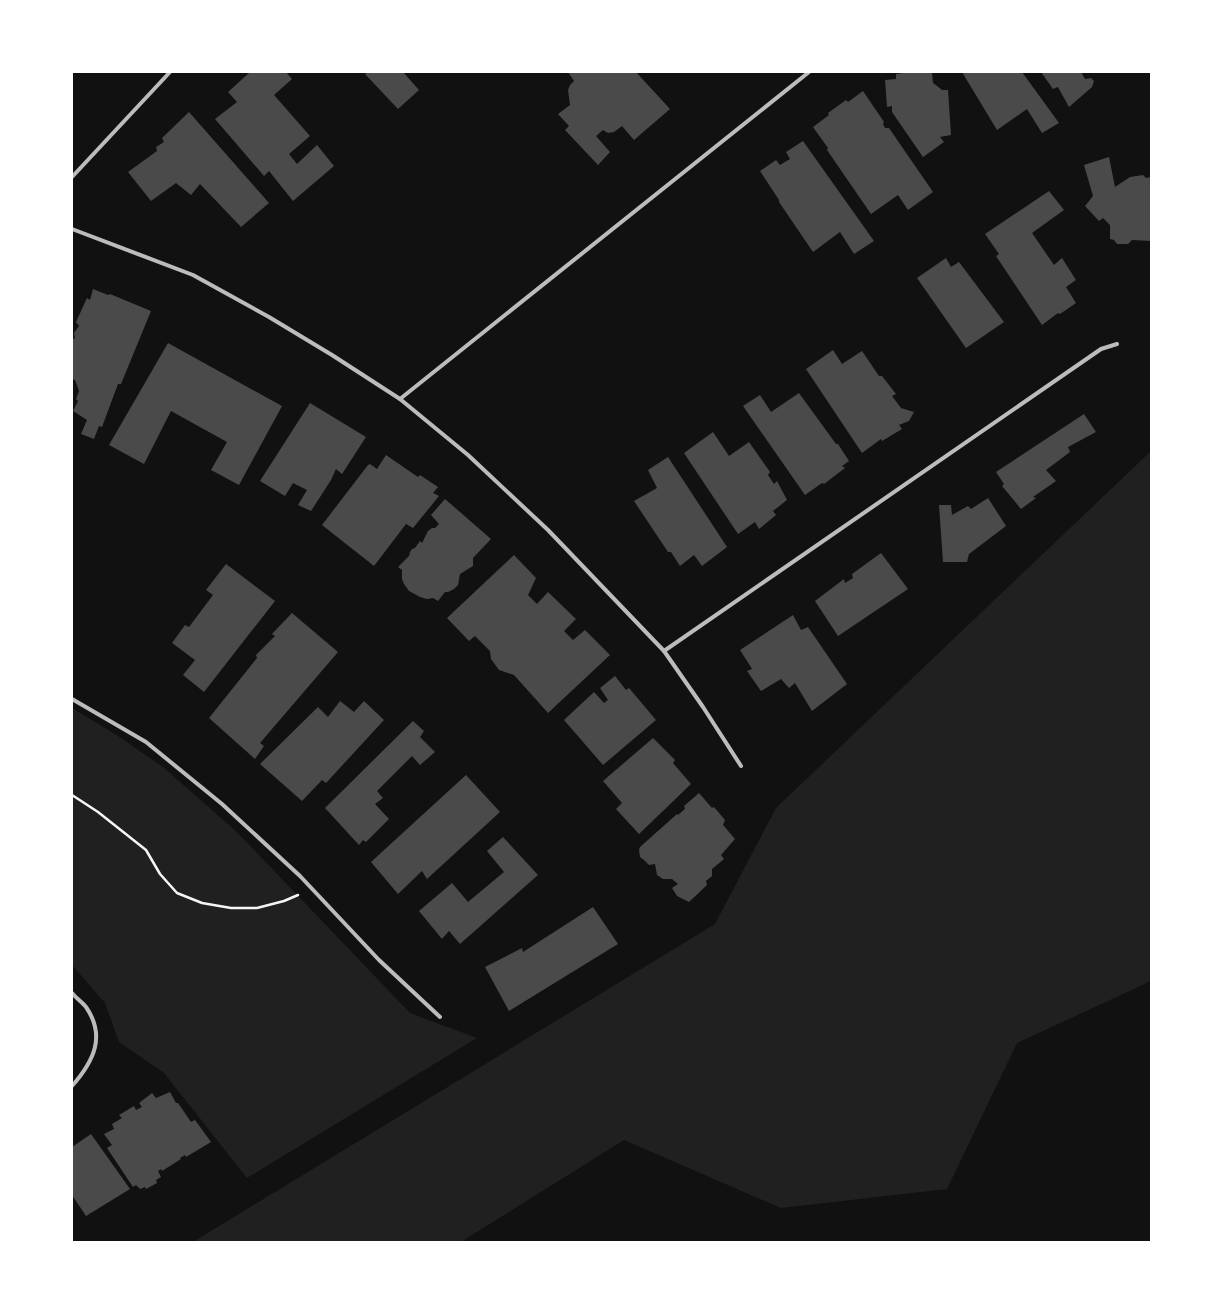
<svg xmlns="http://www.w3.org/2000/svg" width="1223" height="1314" font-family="'Fira Sans Condensed',sans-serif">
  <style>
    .green { fill: #202020 }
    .building { fill: #4a4a4a }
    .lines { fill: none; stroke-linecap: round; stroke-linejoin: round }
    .path { stroke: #f5f5f5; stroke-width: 2.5 }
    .minor { stroke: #bcbcbc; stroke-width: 4 }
  </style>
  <rect width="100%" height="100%" fill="#111"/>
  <g class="green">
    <path d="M1151,451V981L1017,1043L947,1189L781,1208L624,1140L461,1242H193L715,924L776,808Z"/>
    <path d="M72,708L115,734L163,767L237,832L410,1013L477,1038L247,1178L164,1073L119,1042L105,1003L72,965Z"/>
  </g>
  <g class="building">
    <path d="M250,72L253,73L254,72H286L292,79L274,95L310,136L289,154L297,164L317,145L334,166L293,201L269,171L264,176L215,119L237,102L228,92Z"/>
    <path d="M368,72H403L419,90L398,109L365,74Z"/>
    <path d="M568,72H636L670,109L634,140L622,126L614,132L608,133L603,130L596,136L610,152L598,165L565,130L569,126L558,114L570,105L568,90L570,85L574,81Z"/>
    <path d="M903,72H932L933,83L941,89L942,90H948L951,135L940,137L944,142L923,157L892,112V106L887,107L885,80L896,79V74L903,73Z"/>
    <path d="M962,72H1022L1059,123L1042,133L1027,109L997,130Z"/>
    <path d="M1041,72H1081L1085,79L1091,78L1094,81L1092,87L1069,107L1058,87L1053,89Z"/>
    <path d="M863,91L884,122L883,124L885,128H889L933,192L908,210L898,195L871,214L827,150L828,148L813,127L829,115L828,113L846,100L848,102Z"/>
    <path d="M189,112L269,203L241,227L200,184L191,195L176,183L151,201L128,172L157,151L156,147L164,142L162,138Z"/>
    <path d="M803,141L874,241L854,254L840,232L813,252L779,202V200L760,171L776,160L780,165L790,159L786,152Z"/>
    <path d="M1109,157L1115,187L1130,177L1143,175L1146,178L1151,177V241L1132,240L1128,244H1117L1114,240L1110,239V225L1103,218L1099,221L1085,206L1093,196L1084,165Z"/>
    <path d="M1049,191L1064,210L1032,233L1054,265L1062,258L1076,280L1066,287L1076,303L1060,314L1058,313L1042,325L996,256L999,254L985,234Z"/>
    <path d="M946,258L951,267L959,262L1004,322L966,348L917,278Z"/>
    <path d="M93,289L108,295L110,294L151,311L121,384H118L102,427L99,426L94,439L81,434L87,420L73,411L78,401L76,399L79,391L75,380L72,379V338L75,339L74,333L79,326L76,322L87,298L90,300Z"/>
    <path d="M168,343L282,406L239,485L211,470L227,442L171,411L144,464L109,445Z"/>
    <path d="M833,350L842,364L862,351L879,376H882L896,394L892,396L901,408L914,412L909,421L899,425L902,429L882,441L881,439L862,453L806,369Z"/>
    <path d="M799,393L836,444H838L849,461L842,466L845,468L824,484L822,483L805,495L743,406L760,395L771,412Z"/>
    <path d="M310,403L366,437L342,474L336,469L331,480L311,511L298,505L307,490L293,483L285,496L260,481Z"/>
    <path d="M1084,414L1096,432L1068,447L1070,452L1046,470L1056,481L1033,497L1036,498L1021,509L1002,486L1004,484L996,472Z"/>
    <path d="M713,432L729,456L749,442L770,472L768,475L774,484L777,481L787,500L773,511L776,515L759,529L755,522L738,534L684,453Z"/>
    <path d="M386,455L418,477L420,475L438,487L433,493L439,496L413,528L406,524L374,566L322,525L368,465L370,464L377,469Z"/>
    <path d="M668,457L727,547L702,566L694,555L680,566L671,552H668L634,501L657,488L648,470Z"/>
    <path d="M988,498L1006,526L969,554L967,562H943L939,505H951L952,515L968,506L971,509Z"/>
    <path d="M445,499L491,539L473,558V566L460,574L458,585L454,589L448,592H445L438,601L433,598L427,599L420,597L409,591L404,584L402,579V570L398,567L409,556L410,552L412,549L415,548L420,541L422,543L428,531L432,528H435L439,524L431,515Z"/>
    <path d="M881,553L908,589L838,636L815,601L844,579L845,583L853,578L852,574Z"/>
    <path d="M514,555L536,578L528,595L537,604L548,592L576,619L564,631L573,640L585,630L610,655L548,713L514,675L499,670L491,659L490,651L475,636L469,641L447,618Z"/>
    <path d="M226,564L275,601L204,692L183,675L195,660L172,643L185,625L189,627L213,595L206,590Z"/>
    <path d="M292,613L338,652L260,743L264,746L255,759L209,718L257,658L256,655L275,636L272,634Z"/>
    <path d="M793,615L801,630L808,627L847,684L812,711L795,683L789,688L781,679L761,691L747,671L752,669L740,650Z"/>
    <path d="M615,676L626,690L629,688L656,720L603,765L564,720L594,692L604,703L608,700L600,688Z"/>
    <path d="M340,701L354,712L364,701L384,720L326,783L322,780L302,801L260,764L318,707L328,717Z"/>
    <path d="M413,721L424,731L420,737L435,752L420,765L412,756L377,791L383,798L375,804L389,819L366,842L363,840L359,845L325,808Z"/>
    <path d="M653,738L675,760L673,763L691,784L639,834L616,809L622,803L603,781Z"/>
    <path d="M466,775L500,812L427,879L422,871L398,894L371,862Z"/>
    <path d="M699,793L712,808L714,807L725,820L723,825L735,839L721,855L724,859L712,869V876L706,881L707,885L689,902L677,896L672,888L678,884L672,879H663L657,875L655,864L649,865L644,860L640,857L639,850L640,847L677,814L678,815L685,809L684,806Z"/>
    <path d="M503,837L538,875L460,944L449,931L442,939L419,911L452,883L468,902L504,872L487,851Z"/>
    <path d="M593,907L618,944L509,1011L485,967L522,948L523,952Z"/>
    <path d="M170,1092L176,1103H178L191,1122L195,1120L211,1142L186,1157L185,1155L180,1158L181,1159L162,1171L161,1169L158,1171L161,1177L156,1180L157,1183L146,1189L145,1187L140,1189L136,1185L133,1187L107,1148L112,1145L104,1134L114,1129L112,1124L122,1118L119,1115L134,1106L136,1110L142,1107L139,1103L152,1093L156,1098Z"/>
    <path d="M91,1134L130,1189L86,1216L72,1195V1147Z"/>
  </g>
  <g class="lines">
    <path class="path" d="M72,795L98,812L146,850L160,874L177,893L202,903L231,908H257L284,901L298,895"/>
    <g class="minor">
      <path d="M72,177L170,72"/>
      <path d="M72,229L193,275L269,317L332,355L400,399L468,455L548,530L664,651L703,707L741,766"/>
      <path d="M400,399L809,72"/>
      <path d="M664,651L1101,349L1117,344"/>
      <path d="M72,699L146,742L222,804L300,876L379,960L440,1017"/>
      <path d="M72,993C76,998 82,1002 86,1007C106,1036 94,1061 72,1086"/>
    </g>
  </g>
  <rect width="1223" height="1314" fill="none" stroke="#ffffff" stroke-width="146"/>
</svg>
